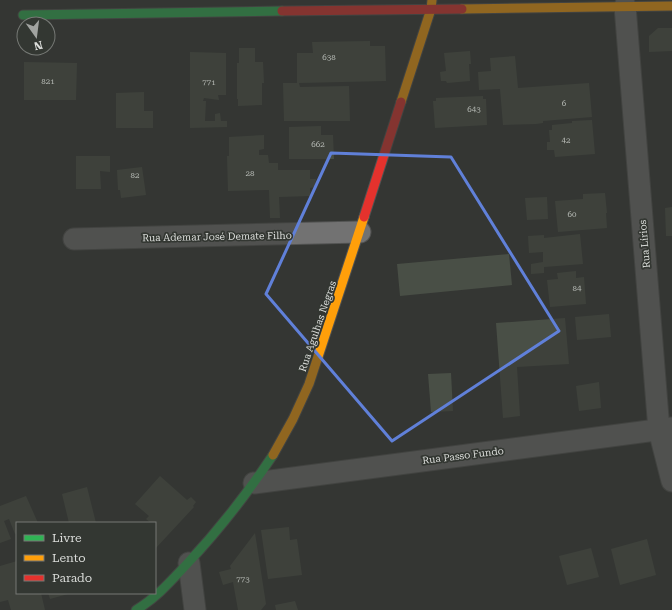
<svg xmlns="http://www.w3.org/2000/svg" width="672" height="610" font-family="'Roboto Serif',serif">
  <style>
    .building { fill: #494f46 }
    .lines { fill: none; stroke-linecap: round; stroke-linejoin: round }
    .street-casing { stroke: #525352; stroke-width: 23 }
    .fast-casing { stroke: #525352; stroke-width: 11 }
    .slow-casing { stroke: #525352; stroke-width: 11 }
    .jam-casing { stroke: #525352; stroke-width: 11 }
    .street { stroke: #727272; stroke-width: 21 }
    .fast { stroke: #30b455; stroke-width: 9 }
    .slow { stroke: #ff9f0a; stroke-width: 9 }
    .jam { stroke: #e5322d; stroke-width: 9 }
    .marked { fill: none; stroke: #6080d9; stroke-width: 3; stroke-linejoin: round }
    .labels { text-anchor: middle; stroke-width: 3.5; stroke-linejoin: round; paint-order: stroke }
    .number-label { font-size: 8px; fill: #b6bab5 }
    .street-label { font-size: 10px; fill: #dbddda; stroke: #333732 }
  </style>
  <rect width="100%" height="100%" fill="#343633"/>
  <g class="building">
    <path d="M658,28H672V51L649,52V36Z"/>
    <path d="M370,41V46H385L386,81L299,83L300,87L349,86L350,121H284L283,83H297V53H313L312,42Z"/>
    <path d="M239,48H255V62H263L264,83H262V105L238,106V99H237V63H239Z"/>
    <path d="M470,51L471,64H469L470,81L447,83L446,81H441L440,72L446,71L444,53Z"/>
    <path d="M190,52L226,53V95H218L219,100L204,98L203,101H206L205,121H215V114L220,113L221,121H227V127L190,128Z"/>
    <path d="M515,56L518,88L589,83L592,117L543,121V123L536,124L503,125L500,89L479,90L478,72L491,71L490,58Z"/>
    <path d="M24,62L77,63L76,100H24Z"/>
    <path d="M144,92V111H153V128H116V93Z"/>
    <path d="M483,96V99H486L487,125L435,128L433,101H436V98Z"/>
    <path d="M592,120L595,154L555,157L554,150H547V142H550L549,130H552V125L572,123V121Z"/>
    <path d="M321,126V135H333L334,159H289V127Z"/>
    <path d="M264,135V149L259,150V155H268L269,163H278V170H310V179H316L315,187L310,188V196L279,197L280,218H270L269,190L228,191L227,156H229V137Z"/>
    <path d="M76,156H110V172L100,171L101,189H76Z"/>
    <path d="M142,167L146,195L121,198L120,190H118L117,170Z"/>
    <path d="M605,193L607,213H606L607,228L558,232L555,201L583,199V194Z"/>
    <path d="M547,197L548,219L527,220L525,198Z"/>
    <path d="M672,207V236H666L665,208Z"/>
    <path d="M580,234L583,264L544,267V273L531,274V264L543,262V252L529,253L528,236L544,235V238Z"/>
    <path d="M509,254L512,285L400,296L397,264Z"/>
    <path d="M576,271V278L584,277L586,304L550,307L547,280L558,279L557,273Z"/>
    <path d="M609,314L611,337L577,340L575,317Z"/>
    <path d="M565,318L569,364L517,367L520,416L503,418L496,323Z"/>
    <path d="M451,373L453,411L431,412L428,374Z"/>
    <path d="M599,382L601,408L579,411L576,386Z"/>
    <path d="M160,476L187,500L191,497L196,502L193,506L194,507L155,549V523H151L146,519L149,516L135,504Z"/>
    <path d="M87,487L96,523H69L62,494Z"/>
    <path d="M26,496L38,523H17V533L15,534L9,519L4,521L11,539L0,543V506Z"/>
    <path d="M289,527L290,540L297,539L302,575L268,579L261,530Z"/>
    <path d="M255,533L266,604L261,610H238L233,582L223,585L219,572L231,569L230,566Z"/>
    <path d="M647,539L656,575L620,585L611,549Z"/>
    <path d="M591,548L599,577L567,585L559,556Z"/>
    <path d="M17,561V593H41L45,610H11L8,600L0,602V566Z"/>
    <path d="M48,593H67L68,594L50,599Z"/>
    <path d="M295,601L298,610H276L275,605Z"/>
  </g>
  <g class="lines">
    <defs>
      <g id="street">
        <path d="M625,6L659,430L672,481"/>
        <path d="M74,239L360,232"/>
        <path d="M254,483L672,428"/>
        <path d="M189,563L195,610"/>
      </g>
      <g id="fast">
        <path d="M23,15L282,11"/>
        <path d="M136,610C156,598 170,582 186,565C218,531 247,494 273,455"/>
      </g>
      <g id="slow">
        <path d="M462,9L672,6"/>
        <path d="M401,102L431,9L432,0"/>
        <path d="M273,455L293,419L309,384L364,217"/>
      </g>
      <g id="jam">
        <path d="M282,11L462,9"/>
        <path d="M364,217L401,102"/>
      </g>
    </defs>
    <use href="#street" class="street-casing"/>
    <use href="#fast" class="fast-casing"/>
    <use href="#slow" class="slow-casing"/>
    <use href="#jam" class="jam-casing"/>
    <use href="#street" class="street"/>
    <use href="#fast" class="fast"/>
    <use href="#slow" class="slow"/>
    <use href="#jam" class="jam"/>
  </g>
  <path d="M0 0H672V610H0ZM331,153L451,157L559,331L392,441L266,294Z" fill="#343633" fill-opacity=".55" fill-rule="evenodd"/>
  <path class="marked" d="M331,153L451,157L559,331L392,441L266,294Z"/>
  <g class="labels">
    <g class="number-label">
      <text x="329" y="60">638</text>
      <text x="48" y="84">821</text>
      <text x="209" y="85">771</text>
      <text x="564" y="106">6</text>
      <text x="474" y="112">643</text>
      <text x="566" y="143">42</text>
      <text x="318" y="147">662</text>
      <text x="250" y="176">28</text>
      <text x="135" y="178">82</text>
      <text x="572" y="217">60</text>
      <text x="577" y="291">84</text>
      <text x="243" y="582">773</text>
    </g>
    <g class="street-label">
      <text transform="translate(217 236) rotate(-1)" y="4">Rua Ademar José Demate Filho</text>
      <text transform="translate(644 244) rotate(-95)" y="4">Rua Lírios</text>
      <text transform="translate(317 326) rotate(-71)" y="4">Rua Agulhas Negras</text>
      <text transform="translate(463 455) rotate(-7)" y="4">Rua Passo Fundo</text>
    </g>
  </g>
  <rect x="16" y="522" width="140" height="72" fill="#333732" stroke="#767975"/>
  <rect x="24" y="535" width="20" height="6" fill="#30b455" stroke="#767975"/>
  <text x="52" y="542" font-size="12" fill="#dbddda">Livre</text>
  <rect x="24" y="555" width="20" height="6" fill="#ff9f0a" stroke="#767975"/>
  <text x="52" y="562" font-size="12" fill="#dbddda">Lento</text>
  <rect x="24" y="575" width="20" height="6" fill="#e5322d" stroke="#767975"/>
  <text x="52" y="582" font-size="12" fill="#dbddda">Parado</text>
  <g transform="translate(36 36) rotate(166)"><circle r="19" fill="#333732" stroke="#767975"/>
  <path d="M0-3L7 15L0 10L-7 15Z" fill="#a1a3a0"/>
  <text y="-6" font-size="11" font-weight="bold" text-anchor="middle" fill="#dbddda">N</text>
  </g>
</svg>
